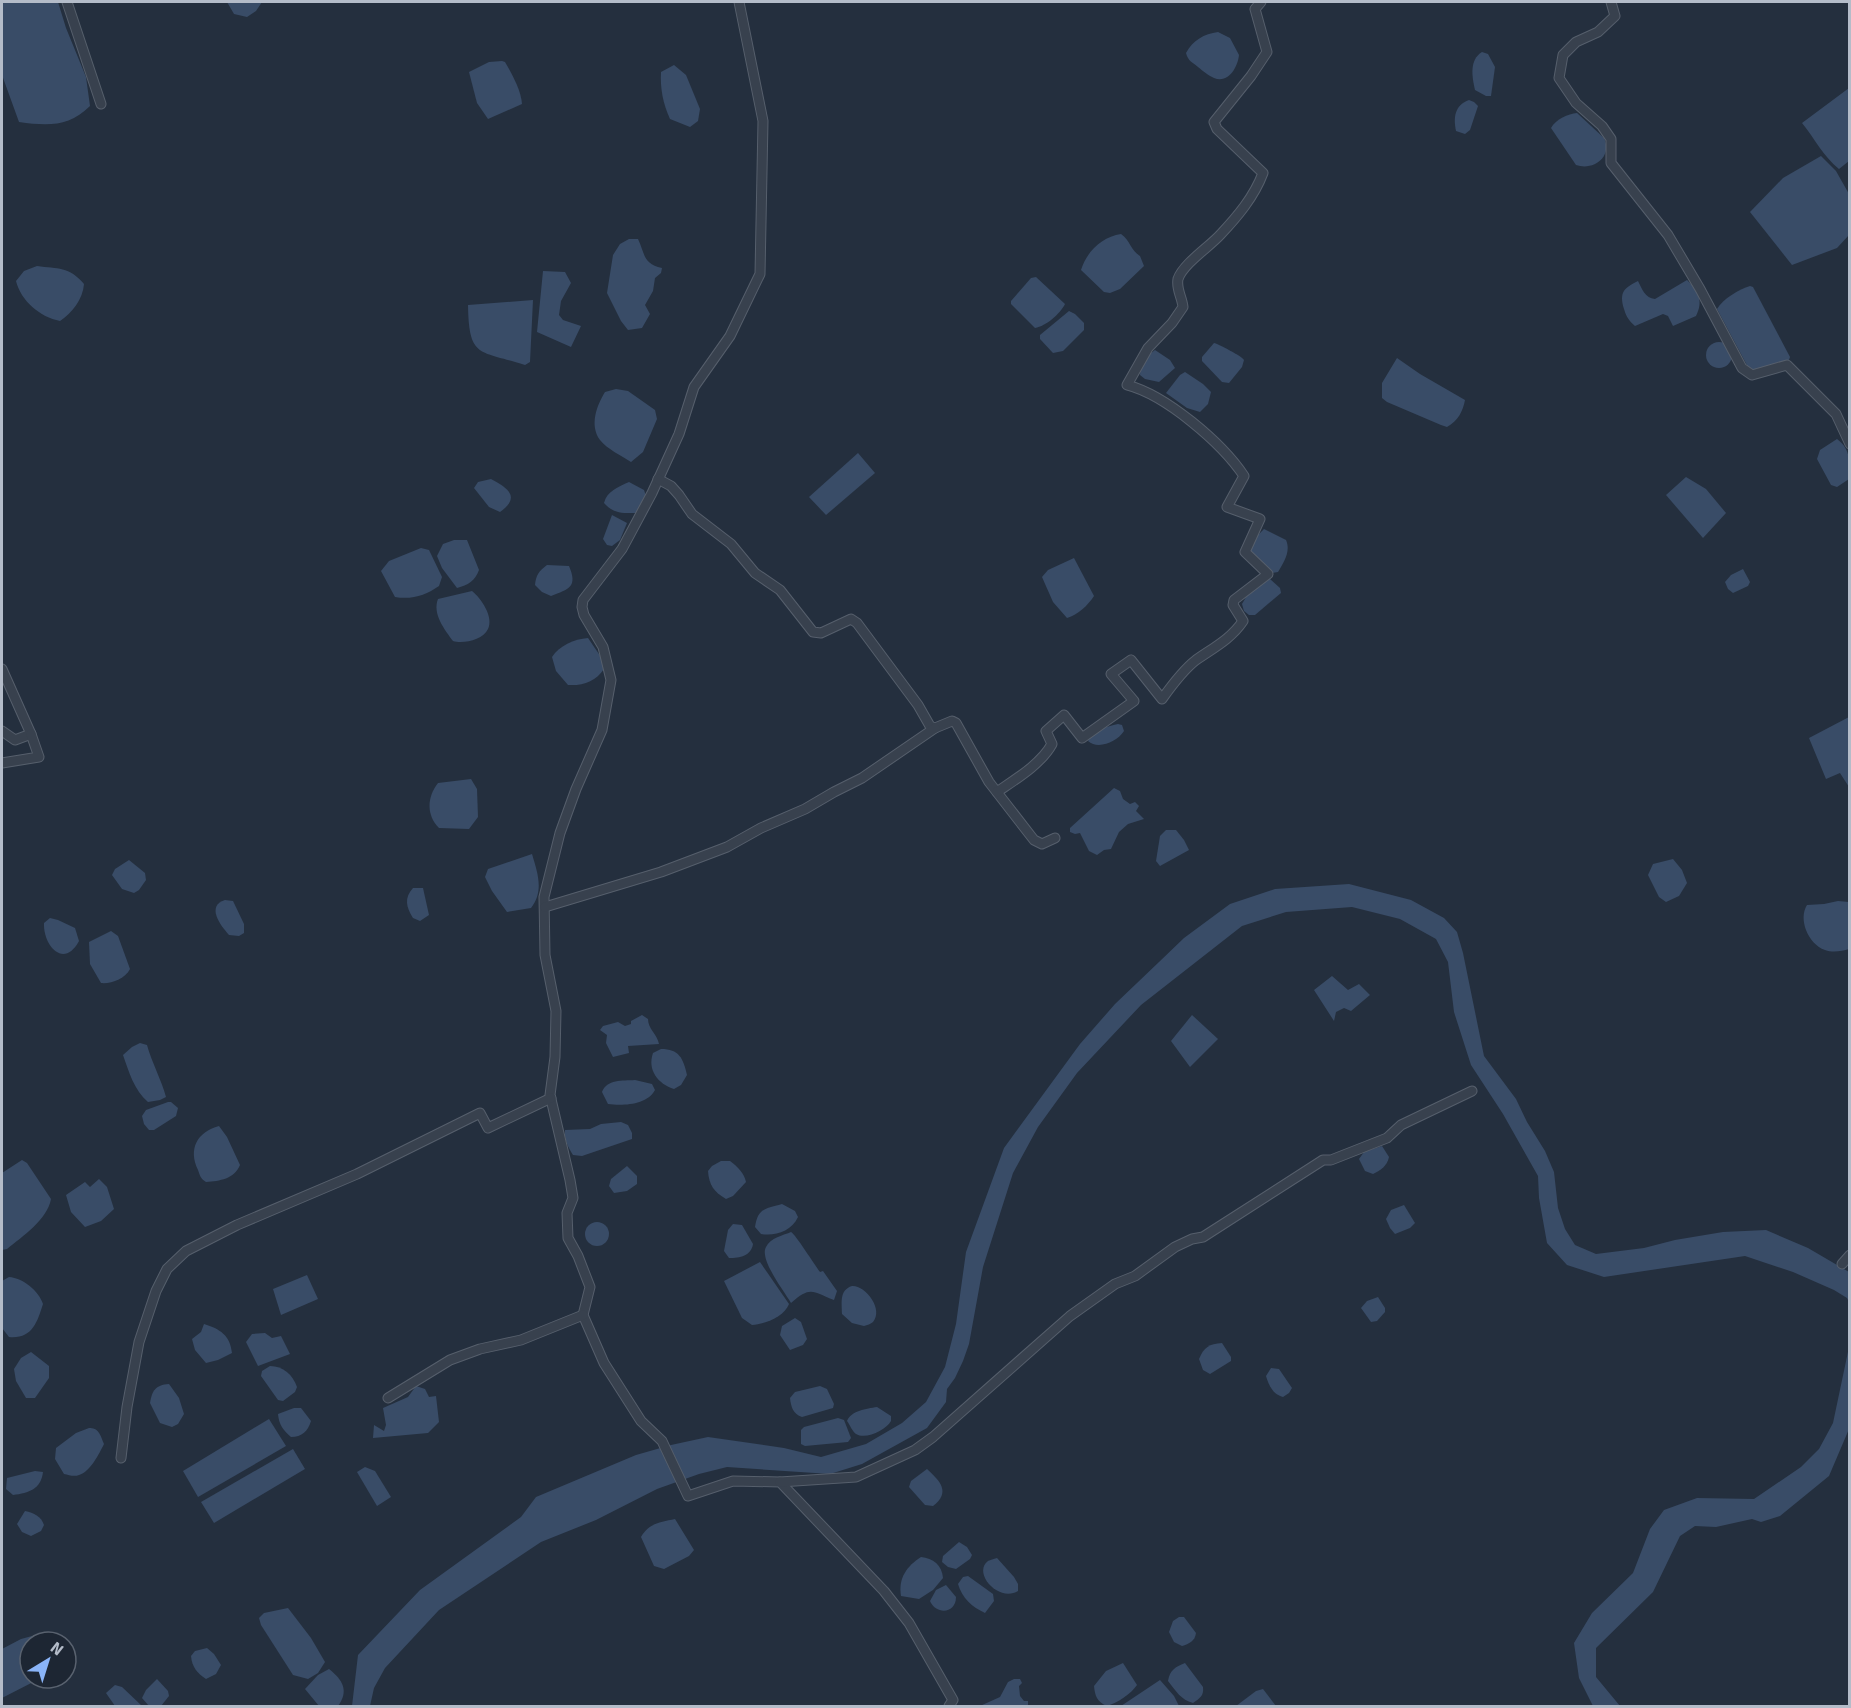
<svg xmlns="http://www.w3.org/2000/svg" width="1851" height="1708" font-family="Signika,sans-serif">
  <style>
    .water { fill: #394c67 }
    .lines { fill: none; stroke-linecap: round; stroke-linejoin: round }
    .street-casing { stroke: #565f6c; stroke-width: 11 }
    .street { stroke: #38414e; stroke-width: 9 }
  </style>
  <rect width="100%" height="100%" fill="#242f3e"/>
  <g class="water">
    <path d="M2,2H58L66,28L86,77L90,106C69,127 48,126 19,122L2,75Z"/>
    <path d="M227,2H262L256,11L247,17L234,14Z"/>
    <path d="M1218,32L1230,38L1239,55C1238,66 1229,84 1214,78C1209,76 1203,71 1198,67C1192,62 1188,61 1186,53C1193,40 1204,34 1218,32Z"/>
    <path d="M1482,52L1488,54L1495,67L1491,96H1486L1475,90C1472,77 1469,60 1482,52Z"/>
    <path d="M502,61L505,62C512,74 521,90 522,104L488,119L477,103L469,72L489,62Z"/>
    <path d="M674,65L686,75L700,109L698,121L690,127L670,119C663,104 660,88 661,72Z"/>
    <path d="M1849,88V161L1839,169C1823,156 1815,139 1802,123Z"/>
    <path d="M1469,100L1474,102L1478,106L1470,130L1465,134L1456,131C1453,117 1455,105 1469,100Z"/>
    <path d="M1577,113L1604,138C1613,157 1593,171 1576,165L1551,128C1556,119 1568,114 1577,113Z"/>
    <path d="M1821,156L1836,171L1849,194V235L1837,248L1792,265L1750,212L1783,178Z"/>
    <path d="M1121,234C1130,240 1131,251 1140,256L1144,266L1120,289L1110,293L1104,292L1081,270C1087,251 1102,237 1121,234Z"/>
    <path d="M629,239H638C645,254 643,264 662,268L661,273L655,278L653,291L645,305L650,314L642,328L628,330L621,321L607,293L613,255L620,244Z"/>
    <path d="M37,266C58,269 69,266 84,284C83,299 72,313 60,321C40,317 21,301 16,281L24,271Z"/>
    <path d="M543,271L565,272L571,283L561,301L559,315L563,320L581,326L571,347L537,332Z"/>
    <path d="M1036,277L1065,304C1060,314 1046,326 1035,328L1011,304V301L1031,278Z"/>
    <path d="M1687,280C1698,290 1704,301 1696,316L1673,326L1668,316L1663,314L1635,326C1629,321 1626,316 1624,309C1619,292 1624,288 1638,281C1642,289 1645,298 1655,299Z"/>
    <path d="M1750,286L1753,287L1790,357L1789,360C1777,369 1764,370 1749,369L1717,309C1723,299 1739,289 1750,286Z"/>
    <path d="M533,300L530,362L525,365C479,350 469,359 468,305Z"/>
    <path d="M1069,311L1075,314L1084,323V330L1063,351L1053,353L1040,339V335Z"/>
    <circle cx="1719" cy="355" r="13"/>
    <path d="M1214,343C1218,344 1242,356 1244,360L1242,367L1229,383L1222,382L1202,361V357Z"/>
    <path d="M1155,350L1170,360L1175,368L1159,382L1145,379L1140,375C1140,362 1146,357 1155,350Z"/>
    <path d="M1397,358L1420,374L1465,400C1463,411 1458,421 1447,427L1441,425L1387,402L1382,398V383Z"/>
    <path d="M1185,372L1203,384L1211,392L1208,404L1200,412L1187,408L1166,393L1180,375Z"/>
    <path d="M616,389L628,391L655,410L657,419L643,452L631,462C622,456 607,449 600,440C589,425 597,405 605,392Z"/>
    <path d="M1837,439C1851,449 1850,463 1849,479L1837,487L1831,485L1817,459L1820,450Z"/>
    <path d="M858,453L875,473L826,515L809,497Z"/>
    <path d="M1686,477L1706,489L1726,513L1703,538L1666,495Z"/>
    <path d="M491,479C508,488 521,497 500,512L489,507L474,488L478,482Z"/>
    <path d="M629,482L644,490L646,496L636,513C622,513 614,514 604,503C607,491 618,487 629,482Z"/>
    <path d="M612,515L627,523L620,540L612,546L607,545L603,539Z"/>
    <path d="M1264,529L1286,540C1291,551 1284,562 1278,572L1272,573L1248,552L1255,538Z"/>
    <path d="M454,540H467L479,570C475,581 468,585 457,588L442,568L437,556L443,544Z"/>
    <path d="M421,548L429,550L442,577L439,586C426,595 412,600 395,597L381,571L389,561Z"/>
    <path d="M1074,558L1094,596C1088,605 1078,615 1067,618L1053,602L1042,577L1048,570Z"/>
    <path d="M547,565L569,566C578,587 569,589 551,596L542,592L535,585C536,575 539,571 547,565Z"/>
    <path d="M1743,569L1750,582L1748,586L1733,593L1728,589L1725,582L1731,575Z"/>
    <path d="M1269,578L1280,588L1281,593L1255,615H1249L1244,611L1242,604L1249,592Z"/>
    <path d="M472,591C481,598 494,617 488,629C483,640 463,644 453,641C445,630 432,614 438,599Z"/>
    <path d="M588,638L603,660L604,669C596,681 583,686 568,685L556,671L552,657C559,646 574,639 588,638Z"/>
    <path d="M1849,717V787L1840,773L1826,779L1809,738Z"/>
    <path d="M1118,724L1122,725L1124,731C1117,742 1098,750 1088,741C1095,729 1106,727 1118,724Z"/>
    <path d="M471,779L477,789L478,817L469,829L439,828C426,815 427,797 438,783Z"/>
    <path d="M1114,788L1120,791L1123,799L1130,804L1135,802L1139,806L1136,811L1144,819L1128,824L1119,832L1111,849L1104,850L1097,855L1089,851L1080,833L1075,834L1070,832V828Z"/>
    <path d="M1166,830H1176L1184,840L1189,850L1160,866L1156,861L1160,836Z"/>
    <path d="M532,854C538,874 544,891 531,908L507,912L492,891L485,877L488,869Z"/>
    <path d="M1673,859L1682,870L1687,883L1679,896L1666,902L1659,897L1648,875L1653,864Z"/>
    <path d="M129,860L145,873L146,880L139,890L134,893L122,889L112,875L115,869Z"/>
    <path d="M1349,884L1411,900L1444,918L1457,932L1463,953L1484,1056L1516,1099L1527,1122L1545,1151L1554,1172L1558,1208L1565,1229L1575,1245L1596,1254L1644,1248L1675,1240L1723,1232L1766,1230L1808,1248L1849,1272V1302L1847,1298L1834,1290L1793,1272L1745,1256L1604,1277L1567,1265L1547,1243L1539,1198L1538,1176L1503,1114L1471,1065L1454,1012L1448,962L1436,939L1400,919L1352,907L1286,912L1242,926L1141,1005L1077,1073L1038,1127L1013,1173L983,1267L969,1344L963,1361L955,1378L947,1389L946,1402L927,1428L862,1464L830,1474L727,1467L699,1474L657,1489L596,1520L541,1542L439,1610L385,1668L374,1688L370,1706H352L358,1655L420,1590L521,1517L536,1497L636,1455L671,1445L708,1437L784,1448L821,1457L866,1444L902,1423L926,1402L945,1367L956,1324L966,1252L1004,1148L1080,1044L1115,1004L1159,962L1184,938L1230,904L1275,889Z"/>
    <path d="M413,888H423L429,915L420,921L413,918C406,907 404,898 413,888Z"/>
    <path d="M225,900L233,901L244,924V933L239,936L229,935C220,925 206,906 225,900Z"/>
    <path d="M1838,901L1849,902V949C1842,951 1833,953 1825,950C1808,944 1798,919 1807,905L1824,904Z"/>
    <path d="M50,918L58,920L75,928L79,941C64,969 43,946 44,923Z"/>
    <path d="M111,931L118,936L130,969C125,979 111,984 101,983L90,964L89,942Z"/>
    <path d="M1332,976L1348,990L1359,984L1370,995L1351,1011L1344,1008L1336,1012L1334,1021L1314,990Z"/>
    <path d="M642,1015L648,1019C648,1029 657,1034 659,1044L628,1046L629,1053L613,1057L606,1043L607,1035L600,1030L603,1026L618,1022L625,1026L631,1024V1021Z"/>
    <path d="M1192,1015L1218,1039L1190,1067L1171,1041Z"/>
    <path d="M140,1043L147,1045C152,1063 161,1079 166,1097L160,1100L148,1102C134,1090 129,1072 123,1055L132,1047Z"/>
    <path d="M661,1049C679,1049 683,1058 687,1075L681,1085L674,1089C658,1084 647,1070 653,1053Z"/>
    <path d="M635,1080L652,1084L655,1090C647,1105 623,1106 608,1104L602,1092C607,1079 622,1081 635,1080Z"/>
    <path d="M168,1102H171L178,1108L176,1116L154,1130H149L144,1124L142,1116L146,1110Z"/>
    <path d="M621,1122L628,1125L632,1133V1139L582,1156L573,1155C568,1147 564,1139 565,1130L590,1129L601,1124Z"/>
    <path d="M219,1126L227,1137L240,1165C234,1179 220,1181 206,1182C201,1179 200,1176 198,1170C188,1149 197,1132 219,1126Z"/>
    <path d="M1382,1146L1389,1157C1387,1166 1381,1170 1373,1174L1365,1171L1359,1159L1364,1152Z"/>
    <path d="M22,1160L27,1163L51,1199C47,1220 23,1236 7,1249L2,1250V1173Z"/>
    <path d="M721,1161H730C738,1167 744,1173 746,1182L733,1196L726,1199C714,1192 709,1185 708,1171L712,1166Z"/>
    <path d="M627,1166L637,1176V1184L627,1191L614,1193L609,1186L611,1179Z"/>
    <path d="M99,1179L107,1187L114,1209L101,1221L85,1227L71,1212L66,1195L85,1182L90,1187Z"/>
    <path d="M782,1204L795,1211L798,1217C791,1232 775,1236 761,1234L755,1227C758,1208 765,1209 782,1204Z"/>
    <path d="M1404,1205L1415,1223L1410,1228L1395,1234L1390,1228L1386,1219L1391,1210Z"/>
    <circle cx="597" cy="1234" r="12"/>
    <path d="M733,1224L742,1225L753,1244C751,1256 740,1258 729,1258L724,1251L728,1230Z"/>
    <path d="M791,1232C796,1235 814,1264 820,1272L823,1271L837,1291L834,1300C813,1292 811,1285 791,1303C784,1291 759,1259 766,1247C770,1238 784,1235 791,1232Z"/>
    <path d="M760,1262L789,1304C784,1317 765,1324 752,1325L742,1318L724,1281Z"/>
    <path d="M307,1275L318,1299L281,1315L273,1289Z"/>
    <path d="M9,1277C23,1278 39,1291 43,1304C37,1323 32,1339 9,1337L2,1328V1281Z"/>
    <path d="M852,1286C865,1285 884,1309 873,1322C871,1324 867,1325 864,1326L852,1323L842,1314C842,1303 839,1290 852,1286Z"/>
    <path d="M1378,1297L1385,1308V1312L1377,1321L1371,1322L1361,1308L1367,1301Z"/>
    <path d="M795,1318L801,1322L807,1339L803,1345L790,1350L780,1335L782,1326Z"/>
    <path d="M204,1324C220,1329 230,1335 232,1353L218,1360L206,1363L195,1350L192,1339L201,1332Z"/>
    <path d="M265,1333L272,1338L281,1336L290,1354L258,1366L246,1342L252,1334Z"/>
    <path d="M1222,1343L1231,1357V1361L1210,1374L1203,1370L1199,1359C1204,1347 1209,1344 1222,1343Z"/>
    <path d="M1849,1347V1429L1829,1476L1780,1516L1761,1522L1752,1519L1716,1527L1695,1526L1680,1536L1653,1592L1596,1648V1677L1620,1706H1593L1579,1678L1574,1643L1592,1613L1633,1573L1650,1529L1664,1510L1697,1498L1754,1499L1801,1467L1819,1449L1833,1423Z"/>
    <path d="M31,1352L49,1366V1378L35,1398H26L16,1381L14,1369L21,1358Z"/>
    <path d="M270,1366C283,1366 293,1375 297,1387L295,1392L283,1401L278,1400L261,1376L262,1371Z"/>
    <path d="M1271,1368L1279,1369L1292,1388L1289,1393L1283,1397C1273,1394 1269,1386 1266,1376Z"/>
    <path d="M169,1384L179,1398L184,1414L178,1424L172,1427L160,1423L150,1403C152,1391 155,1385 169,1384Z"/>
    <path d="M416,1386L425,1389L429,1397L436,1396L439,1422L428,1433L373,1438L374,1425L384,1431L386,1425L383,1408L408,1397Z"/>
    <path d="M820,1386L827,1389L834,1404L833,1408L802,1417C793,1414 791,1407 790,1398L795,1392Z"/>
    <path d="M877,1407L891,1416V1421C886,1430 866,1440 856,1434C852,1431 850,1425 847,1421C852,1410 866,1409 877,1407Z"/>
    <path d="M294,1408H301L311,1421C308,1431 302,1437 291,1437C283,1430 279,1425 278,1414Z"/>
    <path d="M838,1418L844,1420L851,1438L848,1442L805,1446L801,1444V1430L804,1427Z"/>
    <path d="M269,1419L286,1446L198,1497L183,1471Z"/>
    <path d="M89,1428C99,1427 101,1437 104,1444C99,1454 90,1472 79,1475C74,1477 69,1475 64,1474L55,1459L56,1448L76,1433Z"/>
    <path d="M293,1449L305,1469L214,1523L201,1502Z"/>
    <path d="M365,1467L375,1471L391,1497L377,1506L357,1472Z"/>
    <path d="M927,1469C940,1481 951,1492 933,1506L925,1505L909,1487L911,1481Z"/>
    <path d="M35,1471L43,1472C41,1489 29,1493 13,1495L6,1489L7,1478Z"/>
    <path d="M25,1511C34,1513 41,1516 44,1525L41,1531L31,1536L22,1532L17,1524Z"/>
    <path d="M675,1519L694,1550L689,1556L664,1569L654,1566L641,1537C649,1523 661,1522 675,1519Z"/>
    <path d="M959,1542L967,1547L972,1555L970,1559L956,1569L948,1567L942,1562L943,1556Z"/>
    <path d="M921,1557C933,1558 942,1565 943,1578L933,1590L919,1599L901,1596C898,1578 907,1566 921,1557Z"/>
    <path d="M997,1558L1014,1577L1018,1584V1591C999,1603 972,1573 988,1561C988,1561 996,1558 997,1558Z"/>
    <path d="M968,1576L993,1594L994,1601L985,1613C972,1607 962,1598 958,1584L963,1577Z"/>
    <path d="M946,1585L956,1597C956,1614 936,1615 930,1601L936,1590Z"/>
    <path d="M288,1608L311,1638L325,1662L318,1673L308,1679L293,1675L261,1625L259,1618L264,1613Z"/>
    <path d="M1179,1617H1184L1196,1633C1195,1641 1189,1644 1182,1646L1174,1642L1169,1632L1173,1621Z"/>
    <path d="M43,1633L54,1637L59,1642H30V1678H41L2,1698V1649L21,1639Z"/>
    <path d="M207,1648L214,1654L221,1665L216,1674L206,1679C197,1673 192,1667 191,1656L195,1651Z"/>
    <path d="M1123,1663L1137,1685C1131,1694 1117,1703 1107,1706C1097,1702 1095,1696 1094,1686L1106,1671Z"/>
    <path d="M1185,1663L1203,1687C1204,1696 1200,1698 1193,1703C1181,1700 1176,1691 1168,1681C1170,1670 1175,1667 1185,1663Z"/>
    <path d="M329,1669C343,1680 349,1691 338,1706H319L305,1689L318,1675Z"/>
    <path d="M157,1679L168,1691L169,1696L161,1706H149L142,1698L146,1690Z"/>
    <path d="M1014,1679H1020L1022,1683L1019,1686L1020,1696L1024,1701H1028V1706H980L1000,1697L1008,1682Z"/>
    <path d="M1160,1680L1174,1696L1179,1706H1121Z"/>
    <path d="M115,1685L122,1687L142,1706H115L106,1693Z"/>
    <path d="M1263,1689L1276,1706H1236L1256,1691Z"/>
  </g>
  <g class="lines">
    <defs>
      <g id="street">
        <path d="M67,2L101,104"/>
        <path d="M739,2L763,121L760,274L730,336L694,387L679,434L652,493L622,549L583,600L582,607L584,615L603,647L611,680L602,730L576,789L560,833L544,897L545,955L556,1011L555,1057L550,1095L570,1180L573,1198L567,1213L568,1238L578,1256L590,1287L583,1315L604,1363L641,1421L662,1441L688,1496L733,1481L780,1482L884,1591L909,1623L953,1700L949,1706"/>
        <path d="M1611,2L1615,16L1598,32L1576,42L1563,55L1559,78L1576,103L1602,126L1611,139V163L1668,235L1700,289L1742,368L1752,375L1787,365L1836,414L1850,444"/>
        <path d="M658,479L671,486L679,495L692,514L731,544L755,573L780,590L813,632L821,633L851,619L857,623L918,705L930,726L935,728L952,721L956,723L989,782L1034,840L1042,844L1055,838"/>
        <path d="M2,669L31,734L15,740L2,731"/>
        <path d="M2,763L39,757L31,734"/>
        <path d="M997,792C1016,779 1041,764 1052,744L1046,731L1064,715L1082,738L1134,701L1111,674L1131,660L1162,699C1172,685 1183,670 1196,660C1213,648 1231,639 1243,621L1233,605L1234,600L1268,574L1245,552L1260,519L1227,507L1244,476C1222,443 1166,395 1127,385L1148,348L1172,323L1183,307C1182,297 1176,289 1178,279C1183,264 1209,247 1220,235C1237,217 1254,197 1263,173L1217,129L1214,122L1251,76L1267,52L1255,9L1261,2"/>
        <path d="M545,907L661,872L727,847L761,828L805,809L834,792L862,778L935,728"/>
        <path d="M1842,1264L1850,1255"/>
        <path d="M388,1398L450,1360L480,1349L521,1340L583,1315"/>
        <path d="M121,1458L127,1407L139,1342L156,1291L167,1269L186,1251L237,1225L357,1174L480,1113L488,1128L551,1098"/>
        <path d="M780,1482L856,1477L915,1450L933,1437L1070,1316L1115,1284L1135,1276L1175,1247L1192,1239L1203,1237L1323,1160H1331L1387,1138L1401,1125L1472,1091"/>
      </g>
    </defs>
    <use href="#street" class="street-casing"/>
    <use href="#street" class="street"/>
  </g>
  <rect width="1851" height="1708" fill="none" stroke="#b4bcc9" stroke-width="6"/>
  <g transform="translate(48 1660) rotate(38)"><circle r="28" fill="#1d2633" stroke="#59626f" stroke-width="1.5"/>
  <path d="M0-4.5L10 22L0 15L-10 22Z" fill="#8ab4f8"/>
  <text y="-9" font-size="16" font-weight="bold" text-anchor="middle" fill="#b4bcc9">N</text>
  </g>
</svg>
